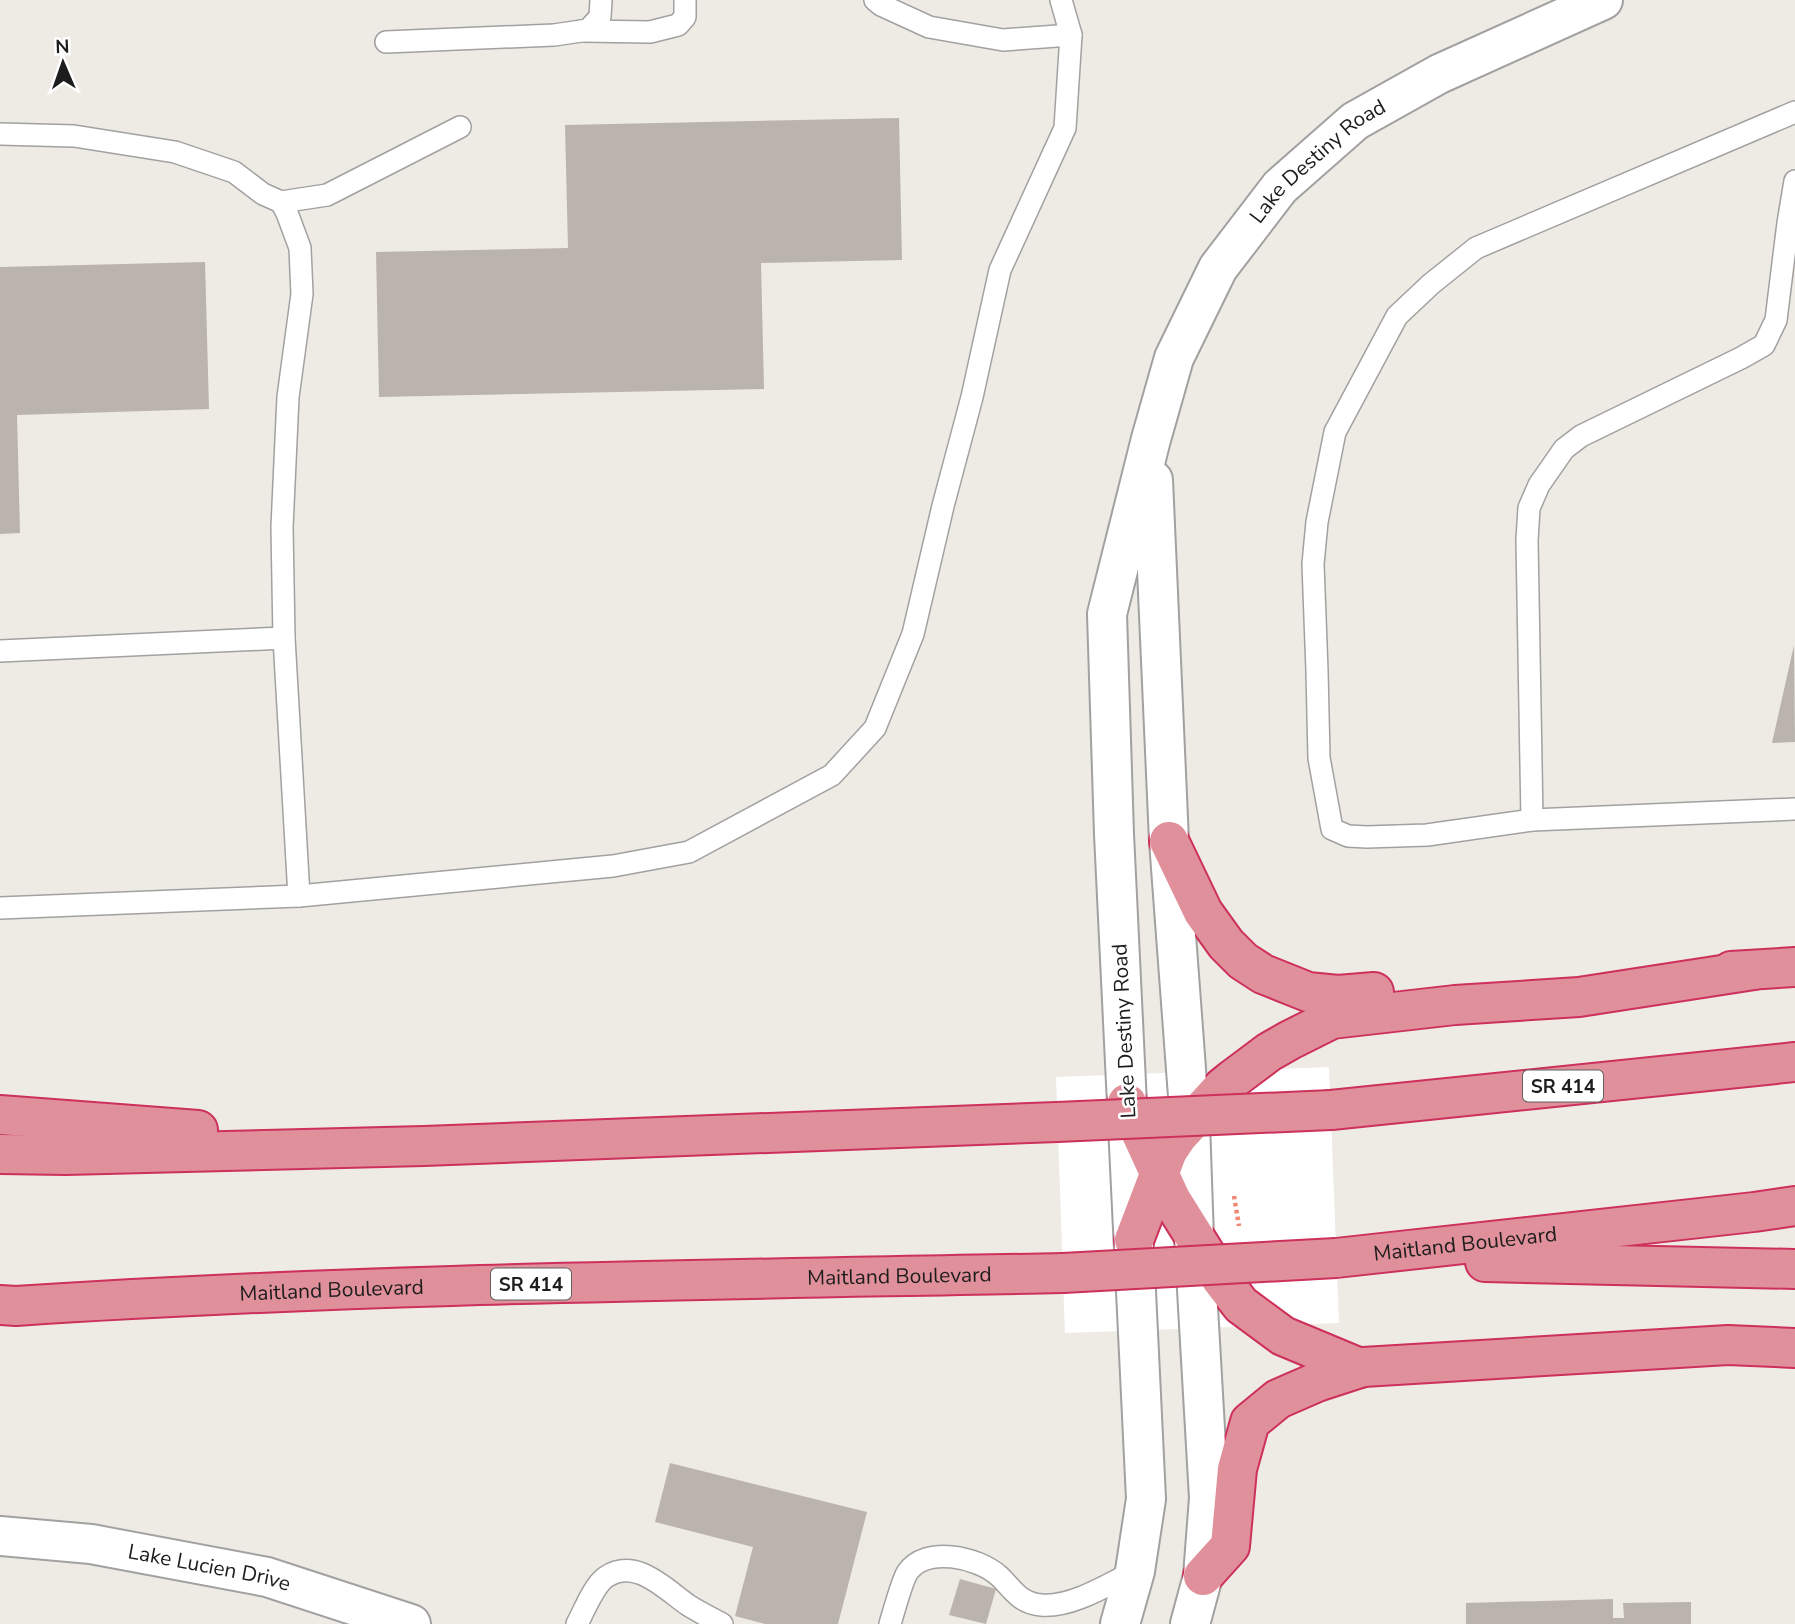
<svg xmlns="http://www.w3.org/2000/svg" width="1795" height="1624" font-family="'Nunito Sans',sans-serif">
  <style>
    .pier { fill: #fff }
    .building { fill: #bab4ad }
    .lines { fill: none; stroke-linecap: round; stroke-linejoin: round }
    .service-casing { stroke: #a1a1a1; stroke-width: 24 }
    .minor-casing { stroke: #a1a1a1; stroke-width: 42 }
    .tertiary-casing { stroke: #a1a1a1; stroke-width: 42 }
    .motorway-casing { stroke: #cc305b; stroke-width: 42 }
    .path { stroke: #f08873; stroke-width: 4.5; stroke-dasharray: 3.5 3.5; stroke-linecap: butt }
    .service { stroke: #fff; stroke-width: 21 }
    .minor { stroke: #fff; stroke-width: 38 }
    .tertiary { stroke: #fff; stroke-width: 38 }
    .motorway { stroke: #e0909a; stroke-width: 38 }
    .motorway-bridge-casing { stroke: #cc305b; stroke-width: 42; stroke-linecap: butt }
    .motorway-bridge { stroke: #e0909a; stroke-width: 38 }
    .labels { text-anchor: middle; stroke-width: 5; stroke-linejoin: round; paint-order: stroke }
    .shield { fill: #fff; stroke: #616161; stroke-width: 2 }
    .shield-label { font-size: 19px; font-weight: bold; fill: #1d1d1d }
    .street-label { font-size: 21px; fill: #1d1d1d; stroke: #fff }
  </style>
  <rect width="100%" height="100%" fill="#eeebe4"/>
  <path class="pier" d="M1329,1067L1339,1323L1065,1333L1056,1077Z"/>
  <g class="building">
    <path d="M899,118L902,260L761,263L764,389L379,397L376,252L568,248L565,125Z"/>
    <path d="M205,262L209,409L17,415L20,533L0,534V267Z"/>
    <path d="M1794,645L1795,742L1772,743Z"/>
    <path d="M670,1463L867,1512L838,1624H765L735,1616L753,1547L655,1522Z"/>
    <path d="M960,1579L996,1589L986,1624L949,1615Z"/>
    <path d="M1613,1599V1618H1624L1623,1603L1691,1602V1624H1466V1603Z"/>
  </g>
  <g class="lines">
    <defs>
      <g id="service">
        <path d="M875,0L881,5L929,27L1003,40L1071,35"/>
        <path d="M582,31L650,32L678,25L685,17V0"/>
        <path d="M386,42L554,35L588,30L600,17L601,0"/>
        <path d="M1795,112L1476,248L1431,284L1397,316L1335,432L1317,522L1313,564L1317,671L1319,758L1332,829L1348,836L1367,837L1427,835L1532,820L1795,809"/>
        <path d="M0,134L74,136L175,152L234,172L263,194L281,202L327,195L460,127"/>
        <path d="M284,638L299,896"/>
        <path d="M0,651L284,638L282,527L288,397L302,294L300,248L287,213L281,202"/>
        <path d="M1532,820L1527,540L1529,508L1539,485L1564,449L1581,436L1741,358L1764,345L1776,320L1788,223L1795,181"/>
        <path d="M0,908L299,896L613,866L689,852L832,775L875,728L913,634L943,506L972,397L1000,270L1065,128L1071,35L1061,0"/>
        <path d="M577,1624C584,1611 594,1585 606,1577C636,1557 665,1589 688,1605C699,1612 711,1618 722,1624"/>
        <path d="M890,1624C894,1611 901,1584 907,1573C925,1545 978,1557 999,1576C1013,1589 1019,1603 1041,1605C1071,1608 1109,1584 1135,1571"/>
      </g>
      <g id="minor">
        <path id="s1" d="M0,1536L91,1544L267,1577L411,1624"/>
      </g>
      <g id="tertiary">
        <path d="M1153,480L1169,841L1190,1123L1194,1238L1209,1498L1203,1576L1190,1624"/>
        <path id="s2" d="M1120,1624L1135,1571L1146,1499L1114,834L1107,614L1151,439L1174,358L1218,268L1280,187L1355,121L1439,74L1603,0"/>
      </g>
      <g id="motorway">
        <path d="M1169,841L1203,912L1226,944L1243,961L1263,974L1308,992L1338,995L1374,992"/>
        <path d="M1731,971L1795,967"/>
        <path d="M1127,1103L1171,1199L1221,1279L1241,1305L1283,1336L1360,1368"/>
        <path d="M1331,1110L1795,1062"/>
        <path d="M0,1115L198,1130"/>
        <path d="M0,1154L66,1155L424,1146L1057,1122"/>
        <path d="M1134,1240L1168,1151L1178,1136L1223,1087L1233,1079L1269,1052L1290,1040L1332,1019L1455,1005L1579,997L1754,970"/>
        <path id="s3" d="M1336,1258L1754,1212L1795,1206"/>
        <path d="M1485,1262L1795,1269"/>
        <path id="s4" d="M0,1305L16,1306C364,1283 714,1280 1063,1273"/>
        <path d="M1203,1576L1230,1546L1237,1469L1250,1422L1278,1399L1317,1382L1363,1367L1728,1345L1795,1348"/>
      </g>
    </defs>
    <use href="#service" class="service-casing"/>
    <use href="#minor" class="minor-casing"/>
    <use href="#tertiary" class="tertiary-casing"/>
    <use href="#motorway" class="motorway-casing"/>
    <path class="path" d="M1234,1196L1239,1226"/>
    <use href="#service" class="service"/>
    <use href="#minor" class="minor"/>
    <use href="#tertiary" class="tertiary"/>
    <use href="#motorway" class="motorway"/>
    <defs>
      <g id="motorway-bridge">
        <path d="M1057,1122L1331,1110"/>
        <path d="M1063,1273L1336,1258"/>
      </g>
    </defs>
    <use href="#motorway-bridge" class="motorway-bridge-casing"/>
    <use href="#motorway-bridge" class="motorway-bridge"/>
  </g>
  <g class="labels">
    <g class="shield">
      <rect x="1523" y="1070.5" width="80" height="31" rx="5"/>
      <rect x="491" y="1268.5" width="80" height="31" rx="5"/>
    </g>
    <g class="shield-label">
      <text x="1563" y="1093">SR 414</text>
      <text x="531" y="1291">SR 414</text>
    </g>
    <g class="street-label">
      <text dy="7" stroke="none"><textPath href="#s2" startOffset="1526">Lake Destiny Road</textPath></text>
      <text transform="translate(1124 1031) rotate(-93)" y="7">Lake Destiny Road</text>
      <text dy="7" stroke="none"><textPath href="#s3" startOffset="130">Maitland Boulevard</textPath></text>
      <text dy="7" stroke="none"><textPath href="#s4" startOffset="900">Maitland Boulevard</textPath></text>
      <text dy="7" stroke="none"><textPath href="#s4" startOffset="332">Maitland Boulevard</textPath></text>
      <text dy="7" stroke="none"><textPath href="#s1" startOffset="212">Lake Lucien Drive</textPath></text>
    </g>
  </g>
  <g transform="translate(63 63) rotate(358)" stroke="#ffffff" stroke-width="5" paint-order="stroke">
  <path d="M0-5L12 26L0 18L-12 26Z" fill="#1d1d1d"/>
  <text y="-10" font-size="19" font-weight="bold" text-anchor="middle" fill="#1d1d1d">N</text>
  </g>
</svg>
